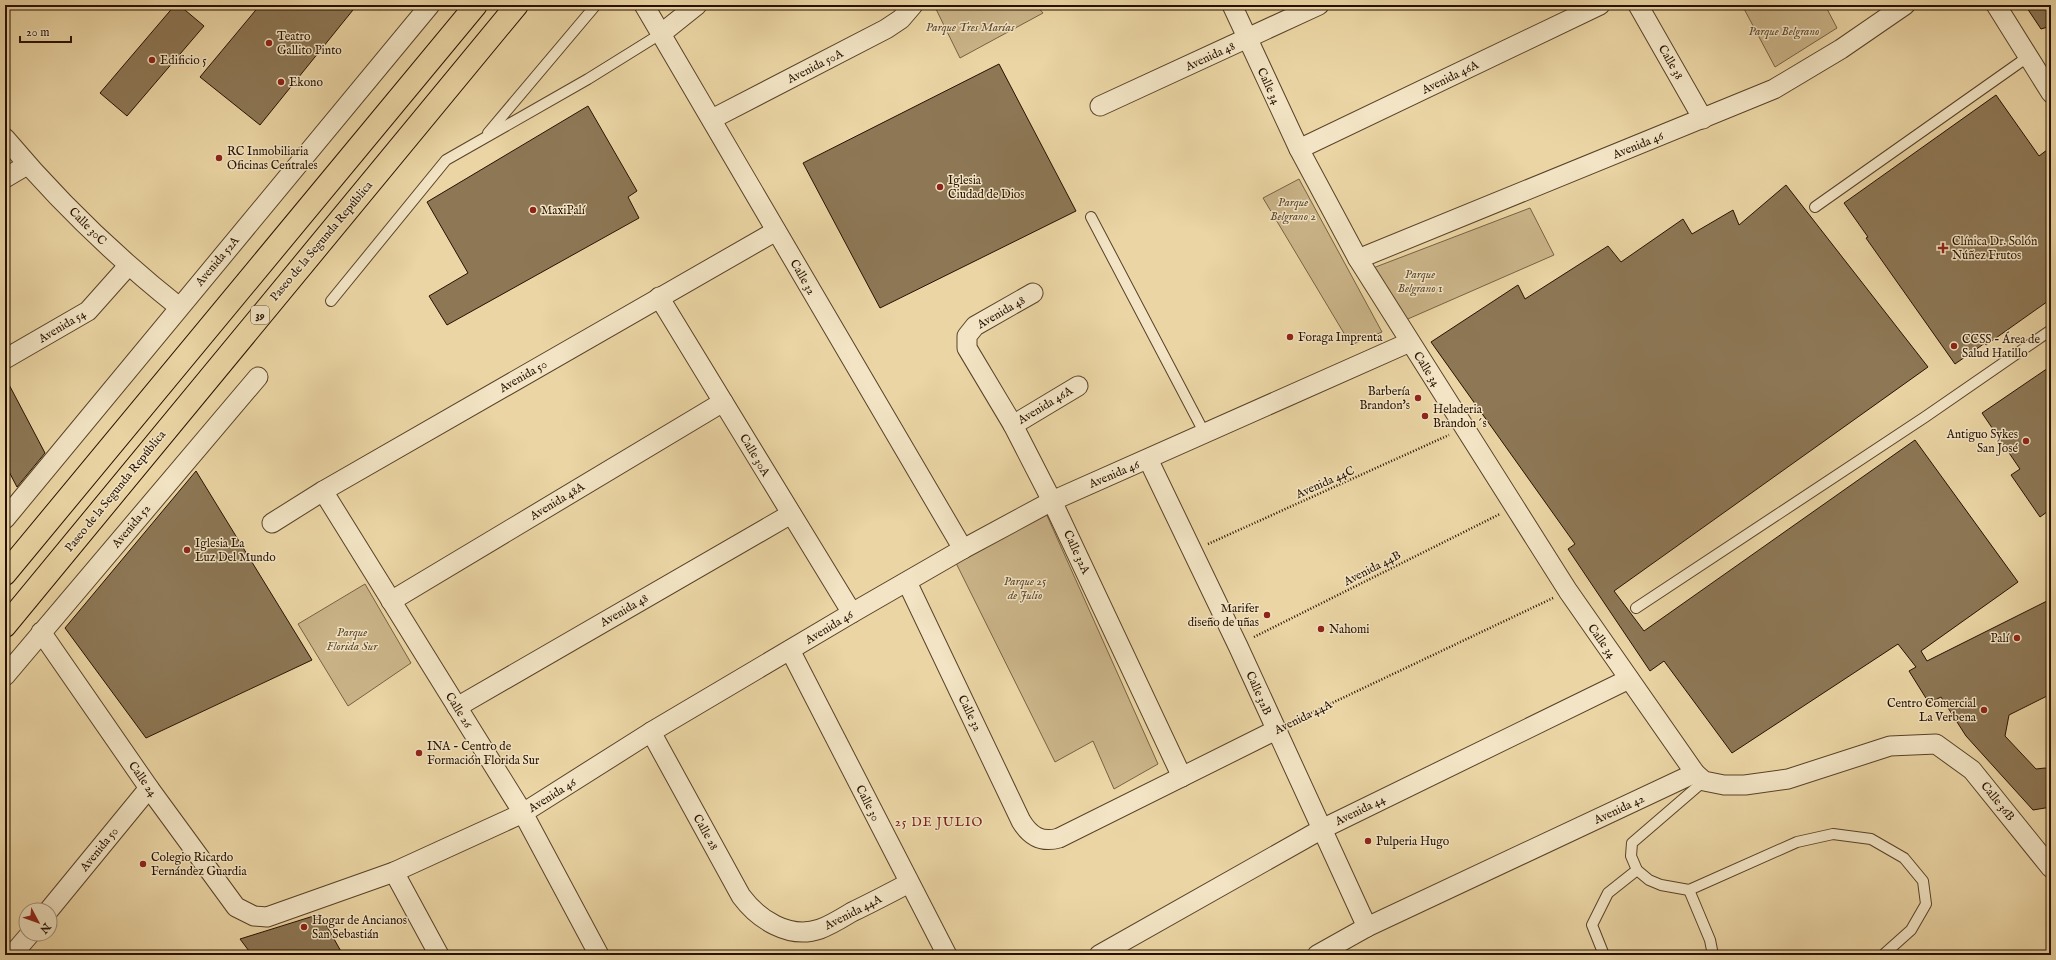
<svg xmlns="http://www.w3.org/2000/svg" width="2056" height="960" font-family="'IM FELL English',serif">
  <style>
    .green { fill: #cab488; stroke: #786244 }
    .building { fill: #8d7755; stroke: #271100 }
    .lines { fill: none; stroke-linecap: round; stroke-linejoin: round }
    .service-casing { stroke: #584229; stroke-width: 12 }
    .minor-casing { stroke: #584229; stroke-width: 21 }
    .trunk-casing { stroke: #271100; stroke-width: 24 }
    .path { stroke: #271100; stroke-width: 2.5; stroke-dasharray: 1 2; stroke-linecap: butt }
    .service { stroke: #f2e4c4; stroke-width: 10 }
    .minor { stroke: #f2e4c4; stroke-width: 19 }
    .trunk { stroke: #ebd5a4; stroke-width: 22 }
    .poi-dot { fill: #8f2418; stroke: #f2e4c4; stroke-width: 1.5 }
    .labels { text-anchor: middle; stroke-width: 3; stroke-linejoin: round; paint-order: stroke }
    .shield { fill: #f2e4c4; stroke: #64503b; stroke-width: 1 }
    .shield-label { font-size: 11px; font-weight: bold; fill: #271100 }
    .park-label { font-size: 12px; font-style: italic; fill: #604a30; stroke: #f2e4c4 }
    .poi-label { font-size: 12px; fill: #271100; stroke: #f2e4c4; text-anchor: start }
    .street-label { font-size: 12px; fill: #271100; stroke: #f2e4c4 }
    .neighbourhood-label { font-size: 13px; letter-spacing: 1px; fill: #7a1f14; stroke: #f2e4c4 }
  </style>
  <rect width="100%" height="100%" fill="#ebd5a4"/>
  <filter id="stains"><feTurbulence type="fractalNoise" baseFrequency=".005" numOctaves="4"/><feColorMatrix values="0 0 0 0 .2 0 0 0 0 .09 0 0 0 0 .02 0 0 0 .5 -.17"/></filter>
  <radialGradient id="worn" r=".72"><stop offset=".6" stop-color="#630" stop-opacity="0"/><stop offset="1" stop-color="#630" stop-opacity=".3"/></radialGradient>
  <g class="green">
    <path d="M934,5H1036L1043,13L960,58Z"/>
    <path d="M1742,5H1825L1837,28L1775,67Z"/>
    <path d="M1299,179L1382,332L1351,345L1263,198Z"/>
    <path d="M1530,208L1554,255L1401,322L1373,268Z"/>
    <path d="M1045,511L1158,764L1114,789L1093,741L1055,762L954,559Z"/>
    <path d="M365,584L411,663L348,706L298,624Z"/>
  </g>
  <g class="building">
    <path d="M175,5H179L204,26L127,116L100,93Z"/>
    <path d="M260,5H357L260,125L200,77Z"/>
    <path d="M2025,5H2051V26L2041,29Z"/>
    <path d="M999,64L1076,211L880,308L803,163Z"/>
    <path d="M1996,95L2039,156L2051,147V299L1986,345L1985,343L1955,364L1866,238L1868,237L1844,203Z"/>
    <path d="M588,106L637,191L628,197L639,218L447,325L429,296L468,273L427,202Z"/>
    <path d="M1786,185L1928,367L1614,591L1644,631L1915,440L2018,582L1921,651L1927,661L2051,599V694L2009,715L2005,736L2036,769L2045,768L2051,770V807L2033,810L1966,736L1941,697L1929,703L1909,671L1916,667L1898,644L1732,753L1664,661L1650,671L1568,549L1575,544L1431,342L1518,285L1525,299L1608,246L1621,262L1683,219L1692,234L1733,210L1739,225Z"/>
    <path d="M2051,366V509L2040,517L2011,475L2020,469L1982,413Z"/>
    <path d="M5,377L45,453L17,487L5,464Z"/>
    <path d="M196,471L312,660L146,738L65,628Z"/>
    <path d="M320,914L343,955H252L240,939Z"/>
  </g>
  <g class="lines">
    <defs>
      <g id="service">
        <path d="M488,133L595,6"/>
        <path d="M1815,207L2029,56"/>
        <path d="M1091,217L1205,434"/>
        <path d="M331,301L446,160L588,79L662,33"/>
        <path d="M1636,608L1925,417L2051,330"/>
        <path d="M1704,781L1632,843L1631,856L1637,870L1649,880L1661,885L1689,890L1797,842L1833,834L1871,839L1904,858L1923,881L1926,904L1911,930L1883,955"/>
        <path d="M1689,890L1710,940L1713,955"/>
        <path d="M1604,955L1592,925L1608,893L1637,870"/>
      </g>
      <g id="minor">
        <path d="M644,5L963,549"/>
        <path d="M1232,5L1299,149L1358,259L1568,591L1695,773"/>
        <path d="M1638,5L1703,119"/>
        <path d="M1996,5L2051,93"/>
        <path d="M662,33L697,5"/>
        <path d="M1100,106L1319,5"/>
        <path d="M712,119L886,29L901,19L913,5"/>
        <path d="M5,138C57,200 116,257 179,307"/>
        <path d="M1299,149L1600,5"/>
        <path d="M5,178L27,165"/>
        <path d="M1358,259L1774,89L1841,49L1905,5"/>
        <path d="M1033,293L975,326L967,336V348L1013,425L1052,501L1182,777"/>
        <path d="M659,297L852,613"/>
        <path d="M5,359L88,311L128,266"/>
        <path d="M1013,425L1078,386"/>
        <path d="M1148,459L1238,646L1367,927"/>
        <path d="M323,491L523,813L599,955"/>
        <path d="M5,519L430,5"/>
        <path d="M272,523L323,491L776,231"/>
        <path d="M907,582L1021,821C1030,836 1041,843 1059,838L1276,730"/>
        <path d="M391,601L723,402"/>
        <path d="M41,632L149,788L236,907L254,916L267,917L394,872L523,813L651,732L852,613L963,549L1052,501L1410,342"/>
        <path d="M790,650L947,955"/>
        <path d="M5,676L258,377"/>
        <path d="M457,707L791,514"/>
        <path d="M651,732L741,896C758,919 789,940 820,929C831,925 842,918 852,912C871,903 890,893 909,883"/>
        <path d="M394,872L439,955"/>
        <path d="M49,910L149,788"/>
        <path d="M12,955L30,934"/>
        <path d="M1099,955L1322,829L1629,679"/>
        <path d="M1317,955L1367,927L1695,773L1704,781L1724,785H1745L1788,779L1890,746L1936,744L1972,770L2051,868"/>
      </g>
      <g id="trunk">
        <path d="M5,574L476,5"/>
        <path d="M5,626L517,5"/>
      </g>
    </defs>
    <use href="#service" class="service-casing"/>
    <use href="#minor" class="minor-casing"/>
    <use href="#trunk" class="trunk-casing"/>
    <g class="path">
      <path d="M1208,544L1449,435"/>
      <path d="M1254,637L1500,514"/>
      <path d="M1292,722L1553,598"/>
    </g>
    <use href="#service" class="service"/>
    <use href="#minor" class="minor"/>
    <use href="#trunk" class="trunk"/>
  </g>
  <g class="poi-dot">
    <circle cx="269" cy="43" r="4"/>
    <circle cx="152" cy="60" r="4"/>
    <circle cx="281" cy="82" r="4"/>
    <circle cx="219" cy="158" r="4"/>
    <circle cx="940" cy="187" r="4"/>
    <circle cx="533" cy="210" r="4"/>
    <path d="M1941 242h4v4h4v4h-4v4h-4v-4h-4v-4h4z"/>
    <circle cx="1290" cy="337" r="4"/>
    <circle cx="1954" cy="346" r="4"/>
    <circle cx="1418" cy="398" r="4"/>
    <circle cx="1425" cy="416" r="4"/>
    <circle cx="2026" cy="441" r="4"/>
    <circle cx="187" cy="550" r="4"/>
    <circle cx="1267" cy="615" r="4"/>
    <circle cx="1321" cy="629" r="4"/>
    <circle cx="2017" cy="638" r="4"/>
    <circle cx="1984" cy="710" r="4"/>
    <circle cx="419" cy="753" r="4"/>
    <circle cx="1368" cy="841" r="4"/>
    <circle cx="143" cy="864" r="4"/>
    <circle cx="304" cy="927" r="4"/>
  </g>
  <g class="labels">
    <rect class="shield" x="251" y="306" width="18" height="18" rx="3"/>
    <g class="shield-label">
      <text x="260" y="319">39</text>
    </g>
    <g class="park-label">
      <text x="970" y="31">Parque Tres Marías</text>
      <text x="1784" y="35">Parque Belgrano</text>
      <text x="1293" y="206">Parque<tspan x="1293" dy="14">Belgrano 2</tspan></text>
      <text x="1420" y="278">Parque<tspan x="1420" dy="14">Belgrano 1</tspan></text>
      <text x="1025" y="585">Parque 25<tspan x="1025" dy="14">de Julio</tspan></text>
      <text x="352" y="636">Parque<tspan x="352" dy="14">Florida Sur</tspan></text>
    </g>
    <g class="poi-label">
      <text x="277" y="40">Teatro<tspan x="277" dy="14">Gallito Pinto</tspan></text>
      <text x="160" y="64">Edificio 5</text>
      <text x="289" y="86">Ekono</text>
      <text x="227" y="155">RC Inmobiliaria<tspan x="227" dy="14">Oficinas Centrales</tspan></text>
      <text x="948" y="184">Iglesia<tspan x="948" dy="14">Ciudad de Dios</tspan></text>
      <text x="541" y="214">MaxiPalí</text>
      <text x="1952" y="245">Clínica Dr. Solón<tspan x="1952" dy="14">Núñez Frutos</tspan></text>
      <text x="1298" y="341">Foraga Imprenta</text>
      <text x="1962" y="343">CCSS - Área de<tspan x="1962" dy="14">Salud Hatillo</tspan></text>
      <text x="1410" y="395" text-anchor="end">Barbería<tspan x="1410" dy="14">Brandon's</tspan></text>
      <text x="1433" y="413">Heladeria<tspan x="1433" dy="14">Brandon´s</tspan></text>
      <text x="2018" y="438" text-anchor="end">Antiguo Sykes<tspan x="2018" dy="14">San José</tspan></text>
      <text x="195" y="547">Iglesia La<tspan x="195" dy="14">Luz Del Mundo</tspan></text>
      <text x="1259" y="612" text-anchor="end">Marifer<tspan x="1259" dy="14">diseño de uñas</tspan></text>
      <text x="1329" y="633">Nahomi</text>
      <text x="2009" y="642" text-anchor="end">Palí</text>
      <text x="1976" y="707" text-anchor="end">Centro Comercial<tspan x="1976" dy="14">La Verbena</tspan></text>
      <text x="427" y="750">INA - Centro de<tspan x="427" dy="14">Formación Florida Sur</tspan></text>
      <text x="1376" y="845">Pulperia Hugo</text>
      <text x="151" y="861">Colegio Ricardo<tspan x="151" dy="14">Fernández Guardia</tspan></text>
      <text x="312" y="924">Hogar de Ancianos<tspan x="312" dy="14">San Sebastián</tspan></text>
    </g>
    <g class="street-label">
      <text transform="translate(1210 56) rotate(-25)" y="4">Avenida 48</text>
      <text transform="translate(1671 62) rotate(60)" y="4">Calle 38</text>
      <text transform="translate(815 66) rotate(-27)" y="4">Avenida 50A</text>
      <text transform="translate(1450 77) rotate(-26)" y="4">Avenida 46A</text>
      <text transform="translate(1269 86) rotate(65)" y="4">Calle 34</text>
      <text transform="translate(1638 145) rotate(-22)" y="4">Avenida 46</text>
      <text transform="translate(88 226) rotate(45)" y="4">Calle 30C</text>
      <text transform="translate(321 241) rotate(-50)" y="4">Paseo de la Segunda República</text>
      <text transform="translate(217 261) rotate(-50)" y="4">Avenida 52A</text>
      <text transform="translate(803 277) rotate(60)" y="4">Calle 32</text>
      <text transform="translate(1001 312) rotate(-30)" y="4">Avenida 48</text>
      <text transform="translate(62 326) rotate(-31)" y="4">Avenida 54</text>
      <text transform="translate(1427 369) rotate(58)" y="4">Calle 34</text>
      <text transform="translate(523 376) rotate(-30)" y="4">Avenida 50</text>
      <text transform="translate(1045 405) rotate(-31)" y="4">Avenida 46A</text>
      <text transform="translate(755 455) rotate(59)" y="4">Calle 30A</text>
      <text transform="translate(1114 474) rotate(-23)" y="4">Avenida 46</text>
      <text transform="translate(1325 482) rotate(-24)" y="4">Avenida 44C</text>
      <text transform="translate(115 491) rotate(-51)" y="4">Paseo de la Segunda República</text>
      <text transform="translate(557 501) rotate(-31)" y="4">Avenida 48A</text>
      <text transform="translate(131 526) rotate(-50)" y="4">Avenida 52</text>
      <text transform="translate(1077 552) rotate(65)" y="4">Calle 32A</text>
      <text transform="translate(1372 568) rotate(-27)" y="4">Avenida 44B</text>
      <text transform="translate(624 610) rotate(-30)" y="4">Avenida 48</text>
      <text transform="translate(829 627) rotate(-31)" y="4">Avenida 46</text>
      <text transform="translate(1602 641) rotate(55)" y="4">Calle 34</text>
      <text transform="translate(1259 693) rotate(66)" y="4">Calle 32B</text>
      <text transform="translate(459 710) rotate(58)" y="4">Calle 26</text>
      <text transform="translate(970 713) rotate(64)" y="4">Calle 32</text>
      <text transform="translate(1303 717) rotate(-26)" y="4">Avenida 44A</text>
      <text transform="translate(143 779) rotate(55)" y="4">Calle 24</text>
      <text transform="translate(552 795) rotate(-32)" y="4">Avenida 46</text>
      <text transform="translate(1998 801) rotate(51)" y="4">Calle 36B</text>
      <text transform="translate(868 803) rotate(63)" y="4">Calle 30</text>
      <text transform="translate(1619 809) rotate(-25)" y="4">Avenida 42</text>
      <text transform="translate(1360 810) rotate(-26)" y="4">Avenida 44</text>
      <text transform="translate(706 832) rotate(61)" y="4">Calle 28</text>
      <text transform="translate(99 849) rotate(-51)" y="4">Avenida 50</text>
      <text transform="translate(853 912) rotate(-27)" y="4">Avenida 44A</text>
    </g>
    <g class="neighbourhood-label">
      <text x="939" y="826">25 DE JULIO</text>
    </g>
  </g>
  <rect width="2056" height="960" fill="none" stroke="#ebd5a4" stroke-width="20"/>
  <rect x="6" y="6" width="2044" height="948" fill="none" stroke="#271100" stroke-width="2"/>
  <rect x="10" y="10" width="2036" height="940" fill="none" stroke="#271100"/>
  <g transform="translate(38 922) rotate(131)"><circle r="19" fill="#f2e4c4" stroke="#a19076"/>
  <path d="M0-3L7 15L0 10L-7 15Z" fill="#8f2418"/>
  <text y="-6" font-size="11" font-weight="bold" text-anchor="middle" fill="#271100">N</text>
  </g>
  <path d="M20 36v6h51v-6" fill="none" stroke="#271100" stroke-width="2"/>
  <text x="26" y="36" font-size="12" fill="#271100" stroke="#f2e4c4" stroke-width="3" paint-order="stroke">20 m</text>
  <rect width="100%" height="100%" filter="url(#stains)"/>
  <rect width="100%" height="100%" fill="url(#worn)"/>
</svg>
